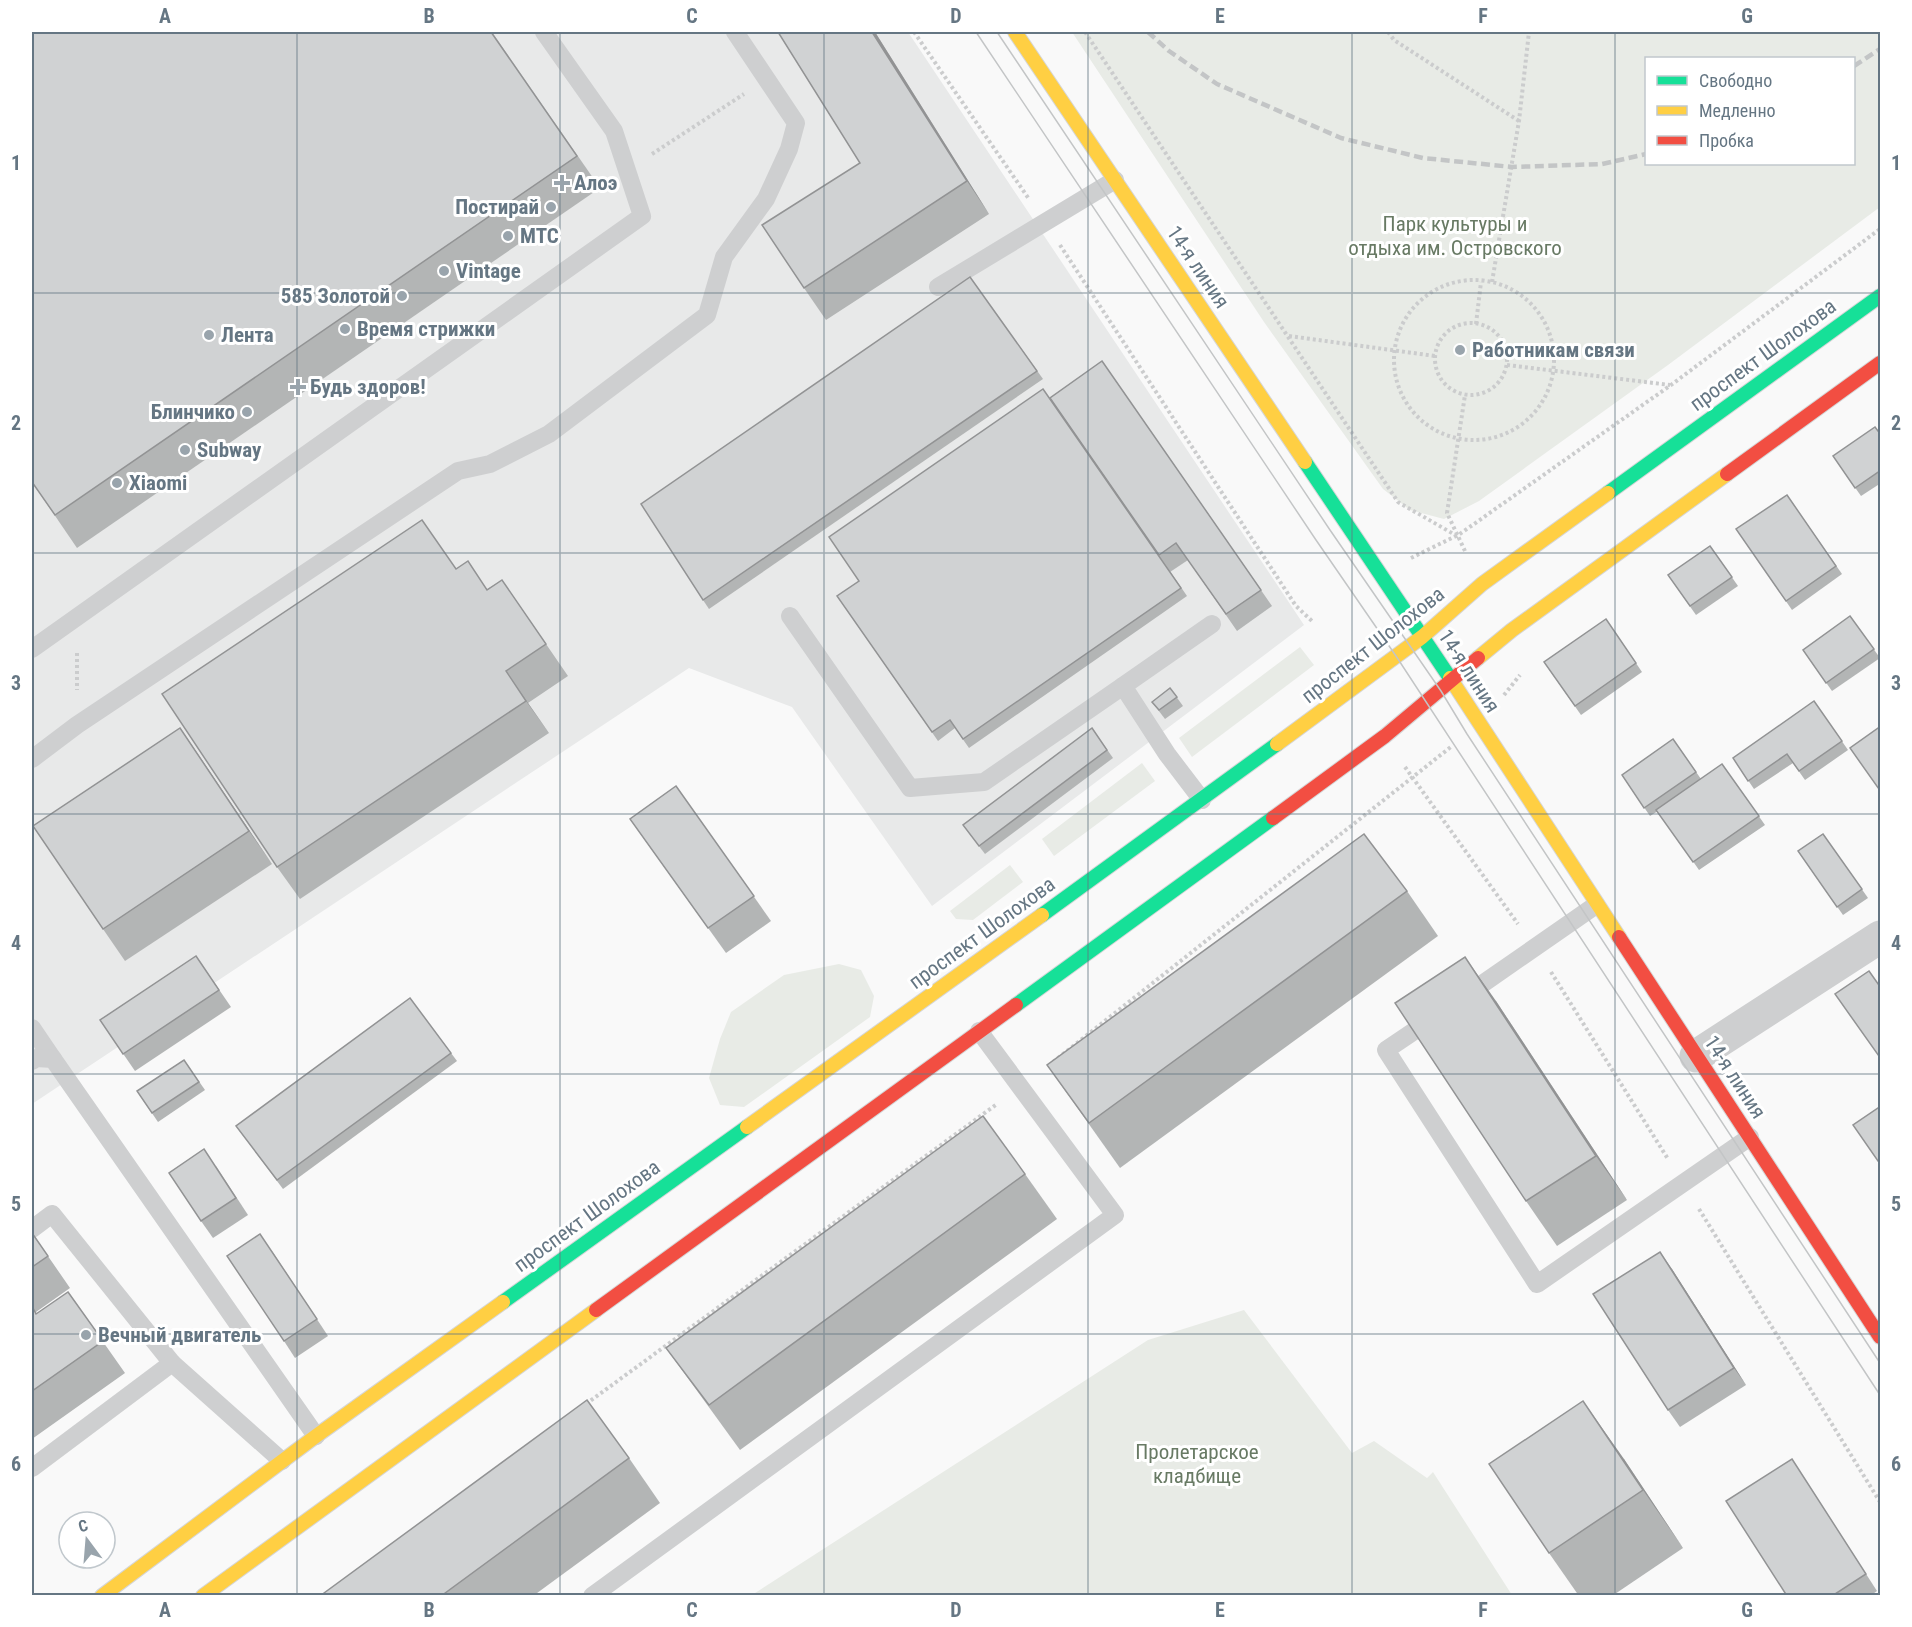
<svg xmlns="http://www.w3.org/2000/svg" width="1912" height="1627" font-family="'Roboto Condensed',sans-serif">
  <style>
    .built { fill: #e8e9e9 }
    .green { fill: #e8ebe6; fill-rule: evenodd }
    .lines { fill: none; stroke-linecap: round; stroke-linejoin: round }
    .fast-casing { stroke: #d5d6d7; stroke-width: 16 }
    .slow-casing { stroke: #d5d6d7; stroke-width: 16 }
    .jam-casing { stroke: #d5d6d7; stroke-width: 16 }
    .path { stroke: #cbcccd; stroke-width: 4; stroke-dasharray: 3 3; stroke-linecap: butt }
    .lane { stroke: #cecfd0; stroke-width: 18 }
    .street { stroke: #cecfd0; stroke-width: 33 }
    .fast { stroke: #16e098; stroke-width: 14 }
    .slow { stroke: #ffcf43; stroke-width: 14 }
    .jam { stroke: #f24e42; stroke-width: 14 }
    .tram { stroke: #c3c5c6; stroke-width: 1.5 }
    .rail { stroke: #c3c5c6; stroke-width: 4.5; stroke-dasharray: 9 4.5; stroke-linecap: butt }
    .wall { fill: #b3b5b5 }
    .shaded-wall { fill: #929394 }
    .building { fill: #d0d2d3; stroke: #929394; stroke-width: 1.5 }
    .grid { fill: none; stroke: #657683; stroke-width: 1.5; stroke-opacity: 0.55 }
    .poi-dot { fill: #99a4ac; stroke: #fff; stroke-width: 2 }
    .labels { text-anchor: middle; stroke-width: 6; stroke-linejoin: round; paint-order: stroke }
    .poi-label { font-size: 21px; font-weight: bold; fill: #657683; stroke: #fff; text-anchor: start }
    .park-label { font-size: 21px; fill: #687a64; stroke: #fff }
    .street-label { font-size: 21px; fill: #657683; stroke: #fff }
    .neatline { fill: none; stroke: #657683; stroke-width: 2 }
    .grid-label { font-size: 20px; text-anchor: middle; font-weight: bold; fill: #657683 }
  </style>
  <rect width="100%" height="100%" fill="#f9f9f9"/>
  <path class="built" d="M32,32H908L1304,625L932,906L792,707L689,668L32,1104Z"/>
  <g class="green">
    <path d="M1072,32H1880V207L1668,365L1479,501L1444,519L1410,510L1383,489L1264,322ZM1646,58H1854V164H1646Z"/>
    <path d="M1300,647L1314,665L1192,757L1179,738Z"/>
    <path d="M1142,763L1155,781L1054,856L1042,839Z"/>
    <path d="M1010,865L1023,882L973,920L956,919L950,911Z"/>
    <path d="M839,964L861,970L874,996L870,1017L744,1107L720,1105L709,1078L720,1039L731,1012L784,975Z"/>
    <path d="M1244,1310L1352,1453L1374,1441L1427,1478L1433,1472L1512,1595H752L1148,1340Z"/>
  </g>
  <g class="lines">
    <defs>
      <g id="fast">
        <path d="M1305,462L1450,678"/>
        <path d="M1608,493L1880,296"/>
        <path d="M1042,915L1277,744"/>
        <path d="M1016,1005L1273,818"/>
        <path d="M503,1302L747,1127"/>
      </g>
      <g id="slow">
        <path d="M1015,32L1305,462"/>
        <path d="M1478,658L1512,630L1727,474"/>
        <path d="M1450,678L1619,937"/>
        <path d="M1277,744L1422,637L1482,584L1608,493"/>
        <path d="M747,1127L1042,915"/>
        <path d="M102,1596L316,1436L503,1302"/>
        <path d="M203,1596L596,1310"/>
      </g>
      <g id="jam">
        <path d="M1727,474L1880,363"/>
        <path d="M1273,818L1385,736L1478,658"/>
        <path d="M1619,937L1880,1337"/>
        <path d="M596,1310L1016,1005"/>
      </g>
    </defs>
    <use href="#fast" class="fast-casing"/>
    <use href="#slow" class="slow-casing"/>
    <use href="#jam" class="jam-casing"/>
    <g class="path">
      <path d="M914,32L1029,199"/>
      <path d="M1085,32L1398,502L1457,536L1671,385L1880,229"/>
      <path d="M1388,32L1394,40L1519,121"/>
      <path d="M652,154L744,94"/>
      <path d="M1060,245L1296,606L1313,622"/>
      <circle cx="1474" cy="360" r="80"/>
      <path d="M1492,282L1519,121L1529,32"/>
      <circle cx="1471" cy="359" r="36"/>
      <path d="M1476,324L1481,282"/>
      <path d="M1289,336L1435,356"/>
      <path d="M1507,365L1670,385"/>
      <path d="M1465,551L1447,513L1465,395"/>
      <path d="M1411,558L1456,536"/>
      <path d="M77,653V690"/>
      <path d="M1504,695L1520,675"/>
      <path d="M1405,767L1518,924"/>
      <path d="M1551,972L1668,1159"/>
      <path d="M1053,1062L1452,746"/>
      <path d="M1699,1209L1880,1502"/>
      <path d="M586,1404L997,1104"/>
    </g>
    <g class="lane">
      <path d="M938,287L1115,180"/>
      <path d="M790,616L910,788L984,782L1123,686"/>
      <path d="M32,649L642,216L614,131L544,32"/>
      <path d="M32,759L77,725L458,471L490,464L549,434L707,315L724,257L766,199L789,149L796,123L735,32"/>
      <path d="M1202,800L1167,754L1123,686L1212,624"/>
      <path d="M1465,996L1596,905"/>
      <path d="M1432,1019L1386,1050L1537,1284L1750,1137"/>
      <path d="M32,1028L53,1059"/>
      <path d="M32,1061L36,1058L53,1059L316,1436"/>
      <path d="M32,1229L52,1214L172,1363"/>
      <path d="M32,1468L172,1363L282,1461"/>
      <path d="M592,1596L1115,1215L979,1031"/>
    </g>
    <path class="street" d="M1696,1056L1880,937"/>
    <use href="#fast" class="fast"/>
    <use href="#slow" class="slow"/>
    <use href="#jam" class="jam"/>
    <g class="tram">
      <path d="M976,32L1316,540L1396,656L1880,1395"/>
      <path d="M997,32L1330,530L1441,691L1467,734L1880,1363"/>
    </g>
    <g class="rail">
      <path d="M1148,32L1169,51L1217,84L1341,138L1423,158L1512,167L1602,164L1646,154"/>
      <path d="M1854,66L1880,49"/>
    </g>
  </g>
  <g class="wall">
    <path d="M492,32L600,188L77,548L32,482Z"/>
    <path d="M778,32H875L989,214L826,320L804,288L860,163Z"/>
    <path d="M970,277L1043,379L709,609L703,600Z"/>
    <path d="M1102,361L1272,606L1237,631L1188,560L1170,572L1159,555L1187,596L969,748L955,728L938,741L837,596L859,581L1050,398Z"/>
    <path d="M1881,435V483L1861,496L1833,456Z"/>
    <path d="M1787,495L1842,574L1792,610L1736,529Z"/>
    <path d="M1710,546L1738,586L1696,615L1668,575Z"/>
    <path d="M456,569L487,589L502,580L568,676L528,703L549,733L300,899L277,867Z"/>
    <path d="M1850,616L1880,658L1832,691L1803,650Z"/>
    <path d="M1606,619L1642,672L1581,715L1544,662Z"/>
    <path d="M1170,688L1183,706L1165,719L1152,702Z"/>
    <path d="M1814,701L1848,750L1805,780L1793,763L1754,789L1733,758Z"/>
    <path d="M180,728L272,864L125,961L103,929Z"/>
    <path d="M1092,728L1113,758L985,854L963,825Z"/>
    <path d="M1673,739L1701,779L1722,764L1765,825L1699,870L1658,811L1650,816L1622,775Z"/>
    <path d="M676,786L771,921L726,953L630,819Z"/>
    <path d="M1823,834L1868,898L1843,915L1798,851Z"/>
    <path d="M1407,891L1438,936L1120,1168L1047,1065Z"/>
    <path d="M196,956L231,1007L135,1071L100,1020Z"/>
    <path d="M410,998L457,1061L283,1189L236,1126Z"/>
    <path d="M1496,1001L1627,1200L1557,1246L1526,1201Z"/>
    <path d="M184,1060L205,1090L158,1122L137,1091Z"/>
    <path d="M216,1166L248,1215L213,1238L201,1221Z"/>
    <path d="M1025,1174L1057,1219L740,1450L666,1348Z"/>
    <path d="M32,1233L70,1288L36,1312L37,1314L68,1292L125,1373L32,1439Z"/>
    <path d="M272,1251L328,1336L295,1358L284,1341Z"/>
    <path d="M1672,1269L1746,1385L1680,1427L1668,1410Z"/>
    <path d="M629,1458L660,1503L533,1596H320Z"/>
    <path d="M1624,1459L1683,1548L1612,1596H1579L1549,1553Z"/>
    <path d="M1792,1459L1877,1591L1870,1596H1787Z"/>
  </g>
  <g class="shaded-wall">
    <path d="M872,32H875L989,214L967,181Z"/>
    <path d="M506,671L528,703L549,733L526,701Z"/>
    <path d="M180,728L202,760L272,864L249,831Z"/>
    <path d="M1465,957L1496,1001L1627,1200L1596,1156Z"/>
    <path d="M1660,1252L1672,1269L1746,1385L1734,1368Z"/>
    <path d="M1583,1401L1624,1459L1683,1548L1643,1490Z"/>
  </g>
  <g class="building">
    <path d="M32,32H491L577,156L55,515L32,482Z"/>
    <path d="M778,32H872L967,181L804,288L762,225L860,163Z"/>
    <path d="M970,277L1037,371L703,600L641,504Z"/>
    <path d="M1102,361L1261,590L1226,614L1176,543L1159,555L1050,398Z"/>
    <path d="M1043,389L1181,588L963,739L950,720L932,732L837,596L859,581L829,537Z"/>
    <path d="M1875,427L1881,435V470L1855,488L1833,456Z"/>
    <path d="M1787,495L1836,566L1786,601L1736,529Z"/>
    <path d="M422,520L456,569L468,561L487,590L502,580L546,644L506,671L526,701L277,867L162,694Z"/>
    <path d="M1710,546L1732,577L1690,606L1668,575Z"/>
    <path d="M1850,616L1874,649L1826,683L1803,650Z"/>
    <path d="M1606,619L1636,663L1575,706L1544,662Z"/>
    <path d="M1170,688L1177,697L1159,710L1152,702Z"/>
    <path d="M1814,701L1842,741L1799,771L1787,754L1748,781L1733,758Z"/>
    <path d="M1881,726V792L1850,748Z"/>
    <path d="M180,728L249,831L103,929L33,826Z"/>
    <path d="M1092,728L1107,750L979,846L963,825Z"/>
    <path d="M1673,739L1696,772L1644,808L1622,775Z"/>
    <path d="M1722,764L1759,816L1693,862L1656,810Z"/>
    <path d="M676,786L754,896L708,928L630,819Z"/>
    <path d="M1364,834L1407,891L1089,1123L1047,1065Z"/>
    <path d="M1823,834L1862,889L1837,907L1798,851Z"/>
    <path d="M196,956L219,990L123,1054L100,1020Z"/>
    <path d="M1465,957L1596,1156L1526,1201L1395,1003Z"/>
    <path d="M1869,971L1881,988V1059L1835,994Z"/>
    <path d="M410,998L451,1053L277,1180L236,1126Z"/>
    <path d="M184,1060L199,1082L152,1113L137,1091Z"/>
    <path d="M1881,1106V1159L1878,1161L1853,1125Z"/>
    <path d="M983,1116L1025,1174L709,1405L666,1348Z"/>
    <path d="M204,1149L236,1198L201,1221L169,1173Z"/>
    <path d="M32,1233L48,1256L32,1267Z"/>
    <path d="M260,1234L317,1319L284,1341L227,1256Z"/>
    <path d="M1660,1252L1734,1368L1668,1410L1593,1294Z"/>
    <path d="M68,1292L103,1341L32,1391V1306L36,1314Z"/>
    <path d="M587,1400L629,1458L441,1596H320Z"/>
    <path d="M1583,1401L1643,1490L1549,1553L1489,1464Z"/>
    <path d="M1792,1459L1866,1574L1832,1596H1787L1726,1501Z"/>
  </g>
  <path class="grid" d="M297,32V1596M560,32V1596M824,32V1596M1088,32V1596M1352,32V1596M1615,32V1596M32,293H1880M32,553H1880M32,814H1880M32,1074H1880M32,1334H1880"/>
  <g class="poi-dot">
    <path d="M559 174h6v6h6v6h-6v6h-6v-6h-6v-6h6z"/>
    <circle cx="551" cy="207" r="6"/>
    <circle cx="508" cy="236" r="6"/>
    <circle cx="444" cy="271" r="6"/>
    <circle cx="402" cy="296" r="6"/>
    <circle cx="345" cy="329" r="6"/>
    <circle cx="209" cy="335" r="6"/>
    <circle cx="1460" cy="350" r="6"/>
    <path d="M295 378h6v6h6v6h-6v6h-6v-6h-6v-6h6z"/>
    <circle cx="247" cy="412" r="6"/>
    <circle cx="185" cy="450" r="6"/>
    <circle cx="117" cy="483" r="6"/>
    <circle cx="86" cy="1335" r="6"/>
  </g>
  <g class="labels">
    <g class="poi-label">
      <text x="574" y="190">Алоэ</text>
      <text x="539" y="214" text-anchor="end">Постирай</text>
      <text x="520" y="243">МТС</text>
      <text x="456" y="278">Vintage</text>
      <text x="390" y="303" text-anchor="end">585 Золотой</text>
      <text x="357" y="336">Время стрижки</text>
      <text x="221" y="342">Лента</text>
      <text x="1472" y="357">Работникам связи</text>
      <text x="310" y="394">Будь здоров!</text>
      <text x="235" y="419" text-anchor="end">Блинчико</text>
      <text x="197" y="457">Subway</text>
      <text x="129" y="490">Xiaomi</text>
      <text x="98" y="1342">Вечный двигатель</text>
    </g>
    <g class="park-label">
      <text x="1455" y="231">Парк культуры и<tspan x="1455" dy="24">отдыха им. Островского</tspan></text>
      <text x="1197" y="1459">Пролетарское<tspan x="1197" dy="24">кладбище</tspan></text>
    </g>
    <g class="street-label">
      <text transform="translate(1198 267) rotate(56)" y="7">14-я линия</text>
      <text transform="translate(1763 355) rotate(-36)" y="7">проспект Шолохова</text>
      <text transform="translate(1373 645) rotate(-38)" y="7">проспект Шолохова</text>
      <text transform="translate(1469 671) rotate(57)" y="7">14-я линия</text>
      <text transform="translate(982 933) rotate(-36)" y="7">проспект Шолохова</text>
      <text transform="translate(1735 1077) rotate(57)" y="7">14-я линия</text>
      <text transform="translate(587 1216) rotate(-36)" y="7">проспект Шолохова</text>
    </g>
  </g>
  <rect width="1912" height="1627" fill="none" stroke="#ffffff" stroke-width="66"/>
  <rect x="1645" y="57" width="210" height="108" fill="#ffffff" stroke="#c1c8cd" stroke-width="1.5"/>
  <rect x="1657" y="76" width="30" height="9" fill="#16e098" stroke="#c1c8cd" stroke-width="1.5"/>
  <text x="1699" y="87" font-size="18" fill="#657683">Свободно</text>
  <rect x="1657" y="106" width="30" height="9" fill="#ffcf43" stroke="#c1c8cd" stroke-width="1.5"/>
  <text x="1699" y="117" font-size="18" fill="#657683">Медленно</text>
  <rect x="1657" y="136" width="30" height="9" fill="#f24e42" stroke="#c1c8cd" stroke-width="1.5"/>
  <text x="1699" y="147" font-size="18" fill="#657683">Пробка</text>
  <g transform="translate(87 1540) rotate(344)"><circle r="28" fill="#ffffff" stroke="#c1c8cd" stroke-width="1.5"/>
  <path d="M0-4.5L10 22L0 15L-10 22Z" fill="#99a4ac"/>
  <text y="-9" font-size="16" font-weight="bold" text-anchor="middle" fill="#657683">С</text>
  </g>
  <rect x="33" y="33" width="1846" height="1561" class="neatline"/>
  <g class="grid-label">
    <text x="165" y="23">A</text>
    <text x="429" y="23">B</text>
    <text x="692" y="23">C</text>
    <text x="956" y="23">D</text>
    <text x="1220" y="23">E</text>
    <text x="1483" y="23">F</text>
    <text x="1747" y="23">G</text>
    <text x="16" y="170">1</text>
    <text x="1896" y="170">1</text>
    <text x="16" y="430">2</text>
    <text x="1896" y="430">2</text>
    <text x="16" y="690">3</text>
    <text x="1896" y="690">3</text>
    <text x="16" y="950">4</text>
    <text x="1896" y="950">4</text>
    <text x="16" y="1211">5</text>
    <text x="1896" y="1211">5</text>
    <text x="16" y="1471">6</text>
    <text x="1896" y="1471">6</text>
    <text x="165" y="1617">A</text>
    <text x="429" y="1617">B</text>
    <text x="692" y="1617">C</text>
    <text x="956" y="1617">D</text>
    <text x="1220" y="1617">E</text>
    <text x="1483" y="1617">F</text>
    <text x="1747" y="1617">G</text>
  </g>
</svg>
